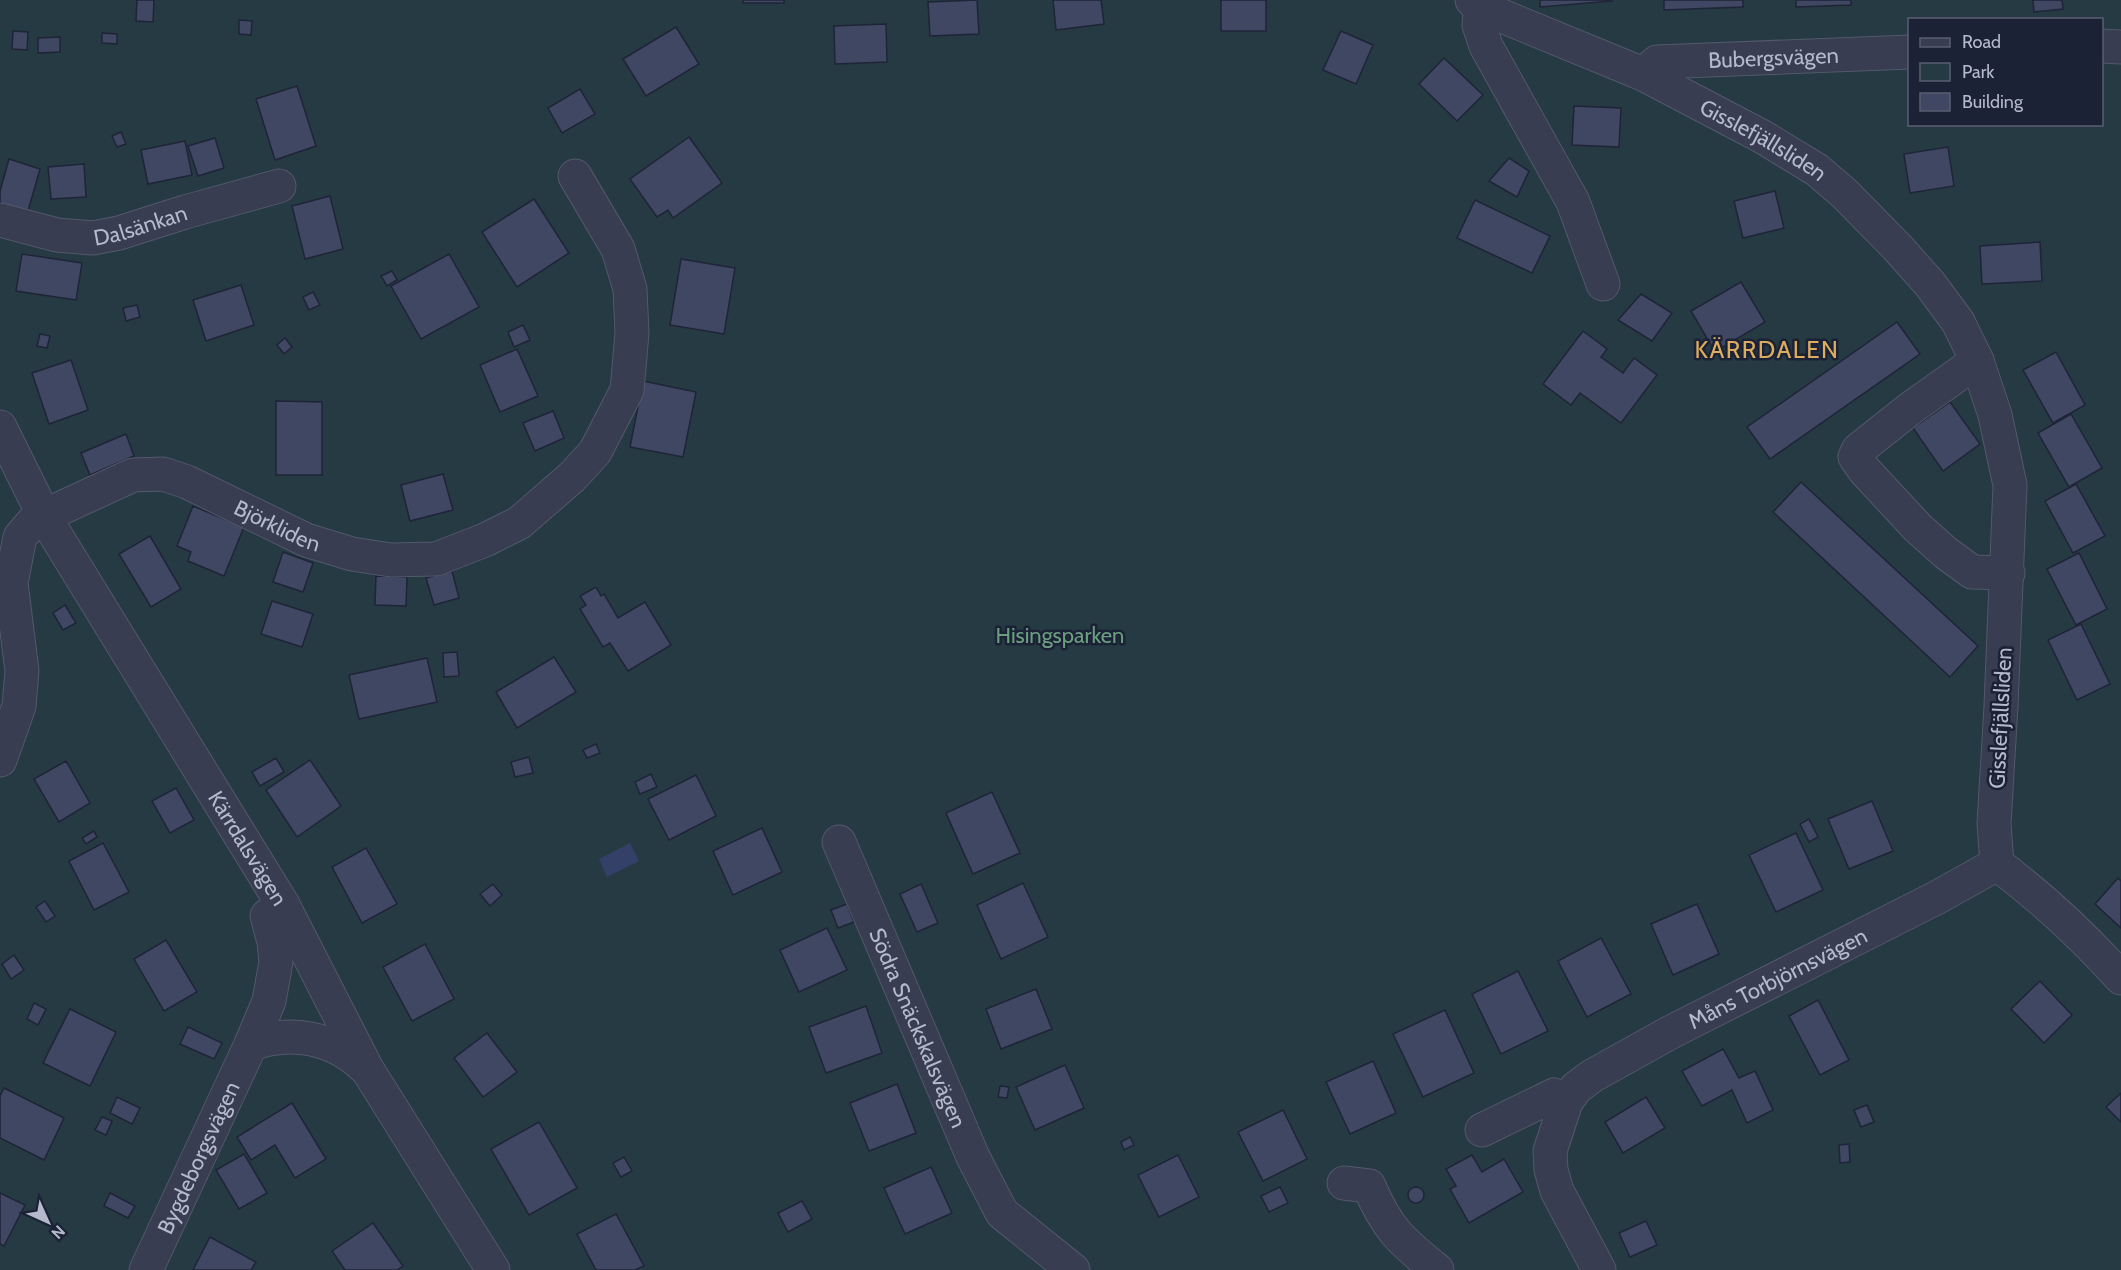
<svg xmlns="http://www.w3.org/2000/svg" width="2121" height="1270" font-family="Cabin,sans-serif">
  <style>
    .green { fill: #253a42; fill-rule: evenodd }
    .water { fill: #344067 }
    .building { fill: #3f4762; stroke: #1f2438; stroke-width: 1.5 }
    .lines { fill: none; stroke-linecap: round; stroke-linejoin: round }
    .street-casing { stroke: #53586b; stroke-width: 35 }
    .street { stroke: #383d51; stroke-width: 33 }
    .labels { text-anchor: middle; stroke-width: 5; stroke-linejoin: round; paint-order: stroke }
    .street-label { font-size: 22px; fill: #b4b9cb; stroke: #1c2236 }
    .park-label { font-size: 22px; fill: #6a9e7f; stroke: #1c2236 }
    .neighbourhood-label { font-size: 24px; letter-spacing: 1.5px; fill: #ddac5e; stroke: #1c2236 }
  </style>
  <rect width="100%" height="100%" fill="#232b41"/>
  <path class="green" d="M0,0H2121V1270H0ZM1910,20H2102V124H1910Z"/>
  <path class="water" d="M630,843L639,861L607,877L599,859Z"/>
  <g class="building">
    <path d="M137,0H154L153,22L136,21Z"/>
    <rect x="743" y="0" width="41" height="3"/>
    <path d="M977,0L979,34L930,36L928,2Z"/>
    <path d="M1053,0H1101L1104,24L1056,30Z"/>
    <rect x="1221" y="0" width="45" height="31"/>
    <path d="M1540,0H1611L1612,1L1540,7Z"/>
    <path d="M1664,0H1743V7L1664,10Z"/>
    <path d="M1796,0H1851V5L1796,7Z"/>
    <path d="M2033,0H2062L2063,9L2034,12Z"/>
    <path d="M239,20L252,21L251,35L239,34Z"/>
    <path d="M886,24L887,62L835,64L834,26Z"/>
    <path d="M676,27L699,64L646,96L623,59Z"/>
    <path d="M13,31L28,32L27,50L12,49Z"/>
    <path d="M1341,31L1373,45L1356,84L1323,70Z"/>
    <path d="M102,33L117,34V44L102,43Z"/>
    <path d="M60,37V52L38,53V38Z"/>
    <path d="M1444,58L1483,95L1457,121L1419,84Z"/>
    <path d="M297,86L316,146L275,160L256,99Z"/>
    <path d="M580,89L595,114L562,133L548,108Z"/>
    <path d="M1574,106L1621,108L1619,147L1572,145Z"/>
    <path d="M121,132L126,144L117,147L112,136Z"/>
    <path d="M689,137L722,183L673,218L668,210L657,217L630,179Z"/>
    <path d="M215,138L224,168L198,176L188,146Z"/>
    <path d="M185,141L192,175L148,184L141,150Z"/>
    <path d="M1948,147L1954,186L1910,193L1904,154Z"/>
    <path d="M1509,158L1529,171L1517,197L1489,181Z"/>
    <path d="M9,159L40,169L28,211L0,203V191Z"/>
    <path d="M84,164L86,197L51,199L48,167Z"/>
    <path d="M1775,191L1784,228L1743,238L1734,201Z"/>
    <path d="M330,196L343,249L305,259L292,206Z"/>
    <path d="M534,199L569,253L517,287L482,232Z"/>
    <path d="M1475,200L1550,236L1532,273L1457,238Z"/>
    <path d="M2040,242L2042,281L1982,284L1980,246Z"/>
    <path d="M22,254L82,263L76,300L16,291Z"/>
    <path d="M449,254L479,307L421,339L391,286Z"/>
    <path d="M681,259L735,268L724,334L670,325Z"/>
    <path d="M392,271L397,280L387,286L381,276Z"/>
    <path d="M1741,282L1765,322L1715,352L1691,311Z"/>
    <path d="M241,285L254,325L206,341L193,300Z"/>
    <path d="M313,292L320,305L309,310L303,297Z"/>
    <path d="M1641,294L1672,313L1652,341L1618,320Z"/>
    <path d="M137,305L140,317L126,321L123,308Z"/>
    <path d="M1897,322L1920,354L1770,459L1747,427Z"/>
    <path d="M523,325L530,340L514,347L508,332Z"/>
    <path d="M1583,331L1607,349L1601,357L1623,373L1634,358L1657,375L1621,423L1580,393L1571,405L1543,384Z"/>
    <path d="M40,334L50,336L47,348L37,346Z"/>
    <path d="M285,338L292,347L284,354L277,345Z"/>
    <path d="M517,349L538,396L500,412L480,365Z"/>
    <path d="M2056,352L2085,405L2053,423L2023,370Z"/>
    <path d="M71,360L88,410L49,424L32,373Z"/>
    <path d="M643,381L696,392L683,457L630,447Z"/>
    <path d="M276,401L322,402V475H276Z"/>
    <path d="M1950,402L1980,444L1943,471L1913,428Z"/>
    <path d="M553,411L564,438L535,451L523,423Z"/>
    <path d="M2071,414L2102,468L2069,487L2038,433Z"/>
    <path d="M126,434L134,456L90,475L81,453Z"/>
    <path d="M443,474L453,510L410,521L401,485Z"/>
    <path d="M1801,482L1978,646L1950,677L1773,512Z"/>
    <path d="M2076,484L2105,536L2073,553L2045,501Z"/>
    <path d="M193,506L244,527L224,576L188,561L191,552L177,546Z"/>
    <path d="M150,536L181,589L151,607L119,554Z"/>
    <path d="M283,552L313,563L303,592L273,582Z"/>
    <path d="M2079,553L2107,609L2076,625L2047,569Z"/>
    <path d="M452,571L459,598L434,605L426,578Z"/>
    <path d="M376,576L407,577L406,606L375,605Z"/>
    <path d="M596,587L601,596L604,594L618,618L645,602L671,645L628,671L610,643L603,647L580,609L586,605L580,596Z"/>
    <path d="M272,601L313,614L302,647L261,634Z"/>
    <path d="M65,605L76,623L63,630L53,613Z"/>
    <path d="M2081,624L2110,684L2077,700L2048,640Z"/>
    <path d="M457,652L459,676L444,677L443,653Z"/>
    <path d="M554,657L576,692L517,728L496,692Z"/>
    <path d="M427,658L437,702L359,719L349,675Z"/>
    <path d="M596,744L600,753L587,758L583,750Z"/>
    <path d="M529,757L533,773L515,777L511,762Z"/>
    <path d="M276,758L284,772L260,786L252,772Z"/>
    <path d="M310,760L341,806L297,837L266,790Z"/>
    <path d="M66,761L90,803L59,822L34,779Z"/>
    <path d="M651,774L657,787L640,794L635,782Z"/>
    <path d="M696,775L716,816L669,840L648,799Z"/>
    <path d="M176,788L194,820L170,833L152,801Z"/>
    <path d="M992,792L1020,853L973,874L946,813Z"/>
    <path d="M1872,801L1893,851L1849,869L1828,819Z"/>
    <path d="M1809,819L1818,837L1809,842L1800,824Z"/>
    <path d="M762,828L782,872L733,895L713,851Z"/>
    <path d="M94,831L97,837L86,844L82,838Z"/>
    <path d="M1796,833L1823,890L1776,912L1749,855Z"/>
    <path d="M103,843L129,892L94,910L69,861Z"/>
    <path d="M366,848L397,904L362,923L332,867Z"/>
    <path d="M2118,878L2121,881V928L2095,904Z"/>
    <path d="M1023,883L1048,937L1001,959L977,905Z"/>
    <path d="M493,884L502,895L490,906L480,894Z"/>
    <path d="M921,884L938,923L917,932L900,894Z"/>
    <path d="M45,901L55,916L46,922L36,907Z"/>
    <path d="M847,904L854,922L838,928L831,910Z"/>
    <path d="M1697,904L1719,954L1673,975L1651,924Z"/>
    <path d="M827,928L847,970L799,992L780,950Z"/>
    <path d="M1601,938L1631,994L1587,1017L1558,961Z"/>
    <path d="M166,940L197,992L164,1011L134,959Z"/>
    <path d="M425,944L454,999L412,1021L383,967Z"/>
    <path d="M14,955L24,970L11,979L2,964Z"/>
    <path d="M1518,971L1548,1031L1501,1054L1472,994Z"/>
    <path d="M2040,981L2072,1015L2044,1043L2011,1009Z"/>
    <path d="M1036,989L1052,1029L1001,1049L986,1009Z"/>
    <path d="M1818,1000L1849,1060L1820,1075L1789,1016Z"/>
    <path d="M34,1003L46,1009L38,1025L27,1019Z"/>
    <path d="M866,1006L882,1053L826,1073L809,1027Z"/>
    <path d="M70,1009L116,1032L90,1086L43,1063Z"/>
    <path d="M1445,1010L1474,1073L1423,1097L1393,1034Z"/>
    <path d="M188,1027L222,1043L214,1059L180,1044Z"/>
    <path d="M487,1033L517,1072L483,1097L454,1058Z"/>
    <path d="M1723,1049L1739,1078L1755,1071L1773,1110L1747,1123L1732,1090L1702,1106L1682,1071Z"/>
    <path d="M1373,1061L1396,1113L1350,1134L1326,1082Z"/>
    <path d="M1065,1065L1084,1108L1035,1130L1016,1087Z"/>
    <path d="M897,1084L916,1133L869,1151L850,1103Z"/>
    <path d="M1000,1086L1009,1087L1007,1098L998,1097Z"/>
    <path d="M4,1088L64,1118L44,1160L0,1138V1096Z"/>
    <path d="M2121,1093V1122L2106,1107Z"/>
    <path d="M117,1097L140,1108L132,1124L110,1113Z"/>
    <path d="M1646,1097L1665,1128L1623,1153L1605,1122Z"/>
    <path d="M292,1103L326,1159L295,1178L275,1145L251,1160L237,1137Z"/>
    <path d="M1867,1105L1874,1122L1861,1127L1854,1110Z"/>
    <path d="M1283,1110L1307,1159L1263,1181L1238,1132Z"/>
    <path d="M102,1117L112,1121L106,1135L95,1130Z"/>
    <path d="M539,1122L577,1188L529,1215L491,1149Z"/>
    <path d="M1130,1137L1134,1145L1124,1150L1121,1142Z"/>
    <path d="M1849,1144L1850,1162L1840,1163L1839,1145Z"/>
    <path d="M244,1154L267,1193L239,1209L216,1170Z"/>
    <path d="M1178,1155L1199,1197L1159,1217L1138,1175Z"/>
    <path d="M1472,1155L1482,1172L1504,1159L1523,1192L1469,1223L1450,1189L1456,1186L1446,1169Z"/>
    <path d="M624,1157L632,1171L621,1177L613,1163Z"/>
    <path d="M931,1167L952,1213L905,1234L884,1188Z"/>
    <path d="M1280,1187L1288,1203L1269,1212L1261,1196Z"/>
    <circle cx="1416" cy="1195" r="8"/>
    <path d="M0,1193L25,1205L4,1246L0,1244Z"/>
    <path d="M110,1193L135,1206L128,1218L104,1206Z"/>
    <path d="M802,1201L812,1219L788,1232L778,1213Z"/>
    <path d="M616,1214L644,1266L635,1270H596L577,1234Z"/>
    <path d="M1646,1221L1657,1245L1630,1257L1619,1233Z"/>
    <path d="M373,1223L403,1266L397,1270H345L332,1251Z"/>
    <path d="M210,1237L256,1262L251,1270H193Z"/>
  </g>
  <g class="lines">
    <defs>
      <g id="street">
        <path id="s1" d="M1472,0L1480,7L1643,74L1763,137L1817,170L1845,194L1897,247L1930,284L1958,322L1977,361L1995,415L2010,485L2001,706L1994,824L1997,864"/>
        <path d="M1480,7L1479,25L1486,46L1573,202L1603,284"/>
        <path d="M2102,46L2121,47"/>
        <path id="s2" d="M1643,74L1657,62L1910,52"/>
        <path id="s3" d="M0,220L57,235L93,238L119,233L185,212L279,186"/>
        <path d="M1977,361L1911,408L1858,450L1855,457L1865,471L1918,528L1946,553L1972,572L2008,573"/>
        <path id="s4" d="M0,427L44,516L283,905L367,1069L493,1270"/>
        <path id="s5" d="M0,760L19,706L22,671L11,583L20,537L33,522L44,516L133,475L163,474L187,482L306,540L352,554L391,560L436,559L485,540L519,523L572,477L595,452L627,390L632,333L630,289L618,249L575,176"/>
        <path id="s6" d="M839,842L973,1157L1002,1213L1073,1270"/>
        <path d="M1997,864C2041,897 2084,937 2121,978"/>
        <path d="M251,1044C291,1030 332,1037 363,1066"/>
        <path d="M1482,1130L1554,1095L1566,1102"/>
        <path d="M1344,1183L1369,1186C1387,1229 1401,1241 1437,1270"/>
        <path id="s7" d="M146,1270L251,1044L269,1001L276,962L274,942L267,916L283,905"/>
        <path id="s8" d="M1599,1270L1557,1191L1551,1170L1550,1151L1566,1102L1576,1088L1592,1076L1671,1032L1936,898L1997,864"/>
      </g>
    </defs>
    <use href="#street" class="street-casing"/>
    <use href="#street" class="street"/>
  </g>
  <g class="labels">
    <g class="street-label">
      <text dy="8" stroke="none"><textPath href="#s2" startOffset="135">Bubergsvägen</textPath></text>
      <text dy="8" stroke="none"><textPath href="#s1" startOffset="324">Gisslefjällsliden</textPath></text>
      <text dy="8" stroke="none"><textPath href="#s3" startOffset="144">Dalsänkan</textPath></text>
      <text dy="8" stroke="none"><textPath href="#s5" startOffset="514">Björkliden</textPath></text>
      <text transform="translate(2000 718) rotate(-87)" y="8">Gisslefjällsliden</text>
      <text dy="8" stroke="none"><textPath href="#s4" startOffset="489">Kärrdalsvägen</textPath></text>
      <text dy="8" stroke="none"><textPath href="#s8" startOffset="429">Måns Torbjörnsvägen</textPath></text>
      <text dy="8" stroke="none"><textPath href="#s6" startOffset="202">Södra Snäckskalsvägen</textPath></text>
      <text dy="8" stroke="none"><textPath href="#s7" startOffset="124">Bygdeborgsvägen</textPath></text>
    </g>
    <g class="park-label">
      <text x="1060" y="643">Hisingsparken</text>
    </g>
    <g class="neighbourhood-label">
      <text x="1767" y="358">KÄRRDALEN</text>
    </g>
  </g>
  <rect x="1908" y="18" width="195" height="108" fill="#1c2236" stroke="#595e72" stroke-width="1.5"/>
  <rect x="1920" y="38" width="30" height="9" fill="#383d51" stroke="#595e72" stroke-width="1.5"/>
  <text x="1962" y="48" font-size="18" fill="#b4b9cb">Road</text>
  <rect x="1920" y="63" width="30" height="18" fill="#253a42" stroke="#595e72" stroke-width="1.5"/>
  <text x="1962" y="78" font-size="18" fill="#b4b9cb">Park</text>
  <rect x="1920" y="93" width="30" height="18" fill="#3f4762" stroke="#595e72" stroke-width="1.5"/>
  <text x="1962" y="108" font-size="18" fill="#b4b9cb">Building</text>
  <g transform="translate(48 1222) rotate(135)" stroke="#1c2236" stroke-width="4.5" paint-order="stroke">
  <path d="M0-4.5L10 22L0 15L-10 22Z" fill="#b4b9cb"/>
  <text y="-9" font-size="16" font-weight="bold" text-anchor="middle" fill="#b4b9cb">N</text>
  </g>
</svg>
